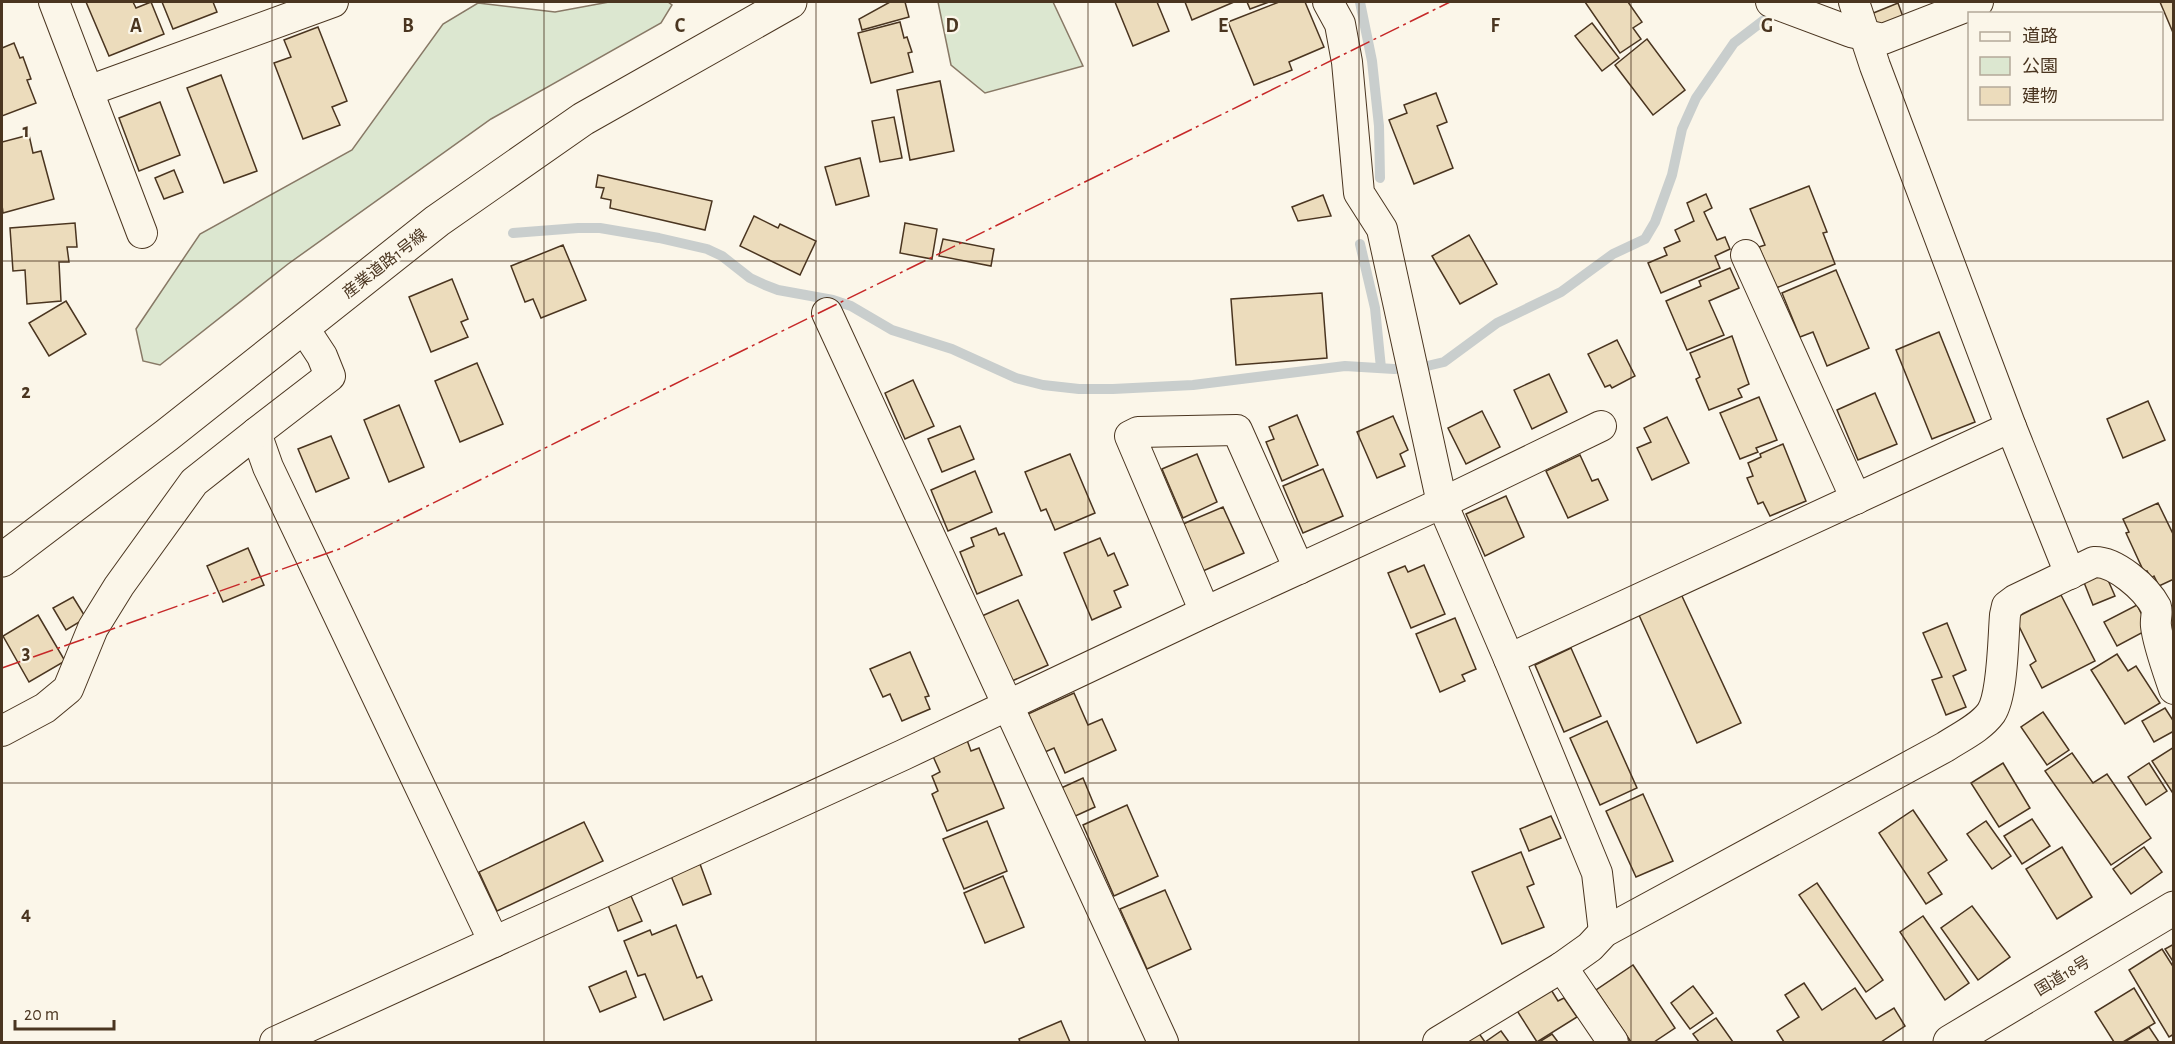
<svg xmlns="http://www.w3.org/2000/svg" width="2175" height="1044" font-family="'Alegreya Sans','Noto Sans JP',sans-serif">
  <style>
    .green { fill: #dce7d0; stroke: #887966; stroke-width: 1.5 }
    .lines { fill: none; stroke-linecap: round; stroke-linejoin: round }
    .stream { stroke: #c9cecd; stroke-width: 10 }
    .building { fill: #ecdcbc; stroke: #4a3520; stroke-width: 1.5 }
    .street-casing { stroke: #4a3520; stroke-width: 32 }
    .secondary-casing { stroke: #4a3520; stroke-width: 35 }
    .highway-casing { stroke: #4a3520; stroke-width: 35 }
    .street { stroke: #fbf6e9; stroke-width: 30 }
    .secondary { stroke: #fbf6e9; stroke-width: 33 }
    .highway { stroke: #fbf6e9; stroke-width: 33 }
    .power { stroke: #c62828; stroke-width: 1.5; stroke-dasharray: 21 4.5 3 4.5; stroke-linecap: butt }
    .grid { fill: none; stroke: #4a3520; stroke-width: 1.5; stroke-opacity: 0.55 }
    .labels { text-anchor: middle; stroke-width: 4.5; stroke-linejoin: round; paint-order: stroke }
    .street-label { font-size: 16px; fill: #4a3520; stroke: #fbf6e9 }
    .grid-label { font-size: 20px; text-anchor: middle; font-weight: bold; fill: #4a3520; stroke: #fbf6e9; stroke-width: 4.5; stroke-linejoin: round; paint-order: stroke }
  </style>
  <rect width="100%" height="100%" fill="#fbf6e9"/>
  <g class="green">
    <path d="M609,2H668L672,5L661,23L491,119L288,264L160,365L143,361L136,329L200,234L352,150L443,24L478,3L555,12Z"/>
    <path d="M938,2H1053L1083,66L985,93L951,65Z"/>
  </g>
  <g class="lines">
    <g class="stream">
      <path d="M1360,2L1372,61L1379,126L1380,178"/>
      <path d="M513,233L578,228H600L659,238L707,249L722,256L750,278L765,285L778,290L833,300L851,306L892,330L952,349L1016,378L1043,385L1079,389H1113L1193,385L1345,366L1394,369L1427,366L1444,362L1497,323L1561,292L1613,254L1645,239L1655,222L1672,175L1682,129L1696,98L1734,43L1768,17"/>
      <path d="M1360,244L1375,308L1381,368"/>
    </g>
  </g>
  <g class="building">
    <path d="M86,2H133L136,8L151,2L164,34L109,56Z"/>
    <path d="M162,2H213L217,12L173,29Z"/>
    <path d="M890,2H905L909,17L862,30L859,19Z"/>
    <path d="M1115,2H1157L1169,31L1133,46Z"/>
    <path d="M1185,2H1234L1192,20Z"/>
    <path d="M1247,2H1269L1250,9Z"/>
    <path d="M1279,2H1305L1324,47L1289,62L1292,70L1254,85L1228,22Z"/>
    <path d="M1585,2H1628L1642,22L1633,28L1641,39L1620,53Z"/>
    <path d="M2160,2H2174V35Z"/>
    <path d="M1898,3L1903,17L1877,27L1871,14Z"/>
    <path d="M900,22L904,38L907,37L912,52L908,53L913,72L871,83L858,33Z"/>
    <path d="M1592,23L1619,58L1602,71L1575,36Z"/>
    <path d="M318,27L347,101L332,107L340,125L303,139L274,63L291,57L284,40Z"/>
    <path d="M1647,39L1685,90L1653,115L1615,65Z"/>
    <path d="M14,43L20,58L23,57L31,79L27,80L36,103L2,116V48Z"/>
    <path d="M221,75L257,171L224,183L187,88Z"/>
    <path d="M940,81L954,151L910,160L897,90Z"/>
    <path d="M1436,93L1447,122L1437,126L1453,168L1414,184L1389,120L1407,113L1404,105Z"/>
    <path d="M160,102L180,155L139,171L119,118Z"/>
    <path d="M894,117L902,158L880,162L872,121Z"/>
    <path d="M29,135L33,153L41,151L54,199L3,213L2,205V142Z"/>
    <path d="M860,158L869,196L836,205L825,167Z"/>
    <path d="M174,170L183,192L164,199L155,178Z"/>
    <path d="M598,175L712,201L705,230L610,208L611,200L601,198L604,188L596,187Z"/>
    <path d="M1809,186L1827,232L1823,233L1835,264L1776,288L1759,247L1765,245L1750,209Z"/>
    <path d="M1706,194L1712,208L1704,212L1717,240L1725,237L1730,249L1715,256L1720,268L1661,293L1648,263L1667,255L1664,248L1680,241L1675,230L1694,221L1687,203Z"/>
    <path d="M1323,195L1331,216L1298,221L1292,207Z"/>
    <path d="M754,216L778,228L780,224L816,241L800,275L740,246Z"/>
    <path d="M75,223L77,247H67L69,262H59L61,301L27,304L25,270L13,271L10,228Z"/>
    <path d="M905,223L937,229L932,259L900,253Z"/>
    <path d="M1469,235L1497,284L1460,304L1432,256Z"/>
    <path d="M943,239L994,249L991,266L939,256Z"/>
    <path d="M563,245L586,300L541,318L533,299L525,302L511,266Z"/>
    <path d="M1730,268L1739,288L1709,301L1724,335L1687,350L1666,301L1701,286L1699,281Z"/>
    <path d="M1836,270L1869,348L1827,366L1813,332L1800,337L1782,293Z"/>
    <path d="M452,279L468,319L461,322L468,337L431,352L409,297Z"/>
    <path d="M1322,293L1327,358L1236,365L1231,299Z"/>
    <path d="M66,301L86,334L49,356L29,323Z"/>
    <path d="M1939,332L1975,422L1932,439L1896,350Z"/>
    <path d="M1732,336L1749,384L1738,389L1742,397L1709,410L1696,379L1700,377L1690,353Z"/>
    <path d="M1617,340L1635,376L1612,388L1610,385L1605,387L1588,354Z"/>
    <path d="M477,363L503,424L460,442L435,381Z"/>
    <path d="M1549,374L1567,412L1532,429L1514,390Z"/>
    <path d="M913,380L934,426L905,439L885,393Z"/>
    <path d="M1875,393L1897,444L1858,460L1837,410Z"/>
    <path d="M1759,397L1777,440L1756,448L1758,452L1740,459L1720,413Z"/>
    <path d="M2148,401L2165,440L2123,458L2107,419Z"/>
    <path d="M399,405L424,467L389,482L364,420Z"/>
    <path d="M1482,411L1500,447L1466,464L1448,428Z"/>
    <path d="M1297,415L1318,465L1282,481L1266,442L1274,439L1269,427Z"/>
    <path d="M1393,416L1408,450L1400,454L1405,466L1377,478L1357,432Z"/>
    <path d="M1667,417L1689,463L1652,480L1637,448L1651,442L1644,428Z"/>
    <path d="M960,426L974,459L942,472L928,439Z"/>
    <path d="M331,436L349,478L316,492L298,449Z"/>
    <path d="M1783,444L1806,501L1770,516L1763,502L1758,504L1747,478L1753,476L1748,463L1761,457L1760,454Z"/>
    <path d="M1070,454L1095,513L1055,530L1046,509L1041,511L1025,472Z"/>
    <path d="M1197,454L1217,502L1183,518L1162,469Z"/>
    <path d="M1580,455L1592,481L1598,479L1608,500L1568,518L1546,471Z"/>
    <path d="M1323,469L1343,516L1303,533L1283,486Z"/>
    <path d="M975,471L992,512L948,531L931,490Z"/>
    <path d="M1506,496L1524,537L1485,556L1466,514Z"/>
    <path d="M2158,503L2174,536V579L2159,586L2154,576L2151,578L2147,571L2144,572L2126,533L2129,532L2123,519Z"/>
    <path d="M1223,507L1244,553L1203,571L1183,524Z"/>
    <path d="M996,528L999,535L1004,533L1022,575L977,594L960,552L974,546L971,538Z"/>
    <path d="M1100,538L1108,556L1114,553L1128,585L1114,591L1121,607L1092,620L1064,553Z"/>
    <path d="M248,548L264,585L223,602L207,566Z"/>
    <path d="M1424,565L1445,614L1411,628L1388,573L1405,566L1408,572Z"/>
    <path d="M2104,571L2115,596L2093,605L2083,580Z"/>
    <path d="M1681,594L1741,723L1697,743L1638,613Z"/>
    <path d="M2061,595L2095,661L2042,688L2030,665L2036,661L2015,618Z"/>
    <path d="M73,597L86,618L66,630L53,608Z"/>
    <path d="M1018,600L1048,665L1012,681L982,616Z"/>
    <path d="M2137,605L2149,629L2117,646L2104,622Z"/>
    <path d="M38,615L65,661L29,682L3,636Z"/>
    <path d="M2174,616V637L2165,620Z"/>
    <path d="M1455,618L1476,669L1462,675L1465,681L1440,692L1416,634Z"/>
    <path d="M1947,623L1966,670L1953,676L1966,707L1946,715L1932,680L1942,677L1923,633Z"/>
    <path d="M1571,648L1601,716L1564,732L1535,665Z"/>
    <path d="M910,652L929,696L925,697L930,709L902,721L890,694L883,697L870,669Z"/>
    <path d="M2117,654L2128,671L2136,666L2160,703L2125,724L2091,670Z"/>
    <path d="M1074,693L1088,725L1102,719L1116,750L1065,773L1054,748L1045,752L1028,714Z"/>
    <path d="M2165,708L2174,722V731L2154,742L2142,721Z"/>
    <path d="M2043,712L2069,750L2047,765L2021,727Z"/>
    <path d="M1607,721L1637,788L1600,805L1570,738Z"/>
    <path d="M967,740L971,751L979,748L1004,808L947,831L932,794L938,791L932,776L940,772L932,754Z"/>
    <path d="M2174,747V795L2152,761Z"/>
    <path d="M2072,753L2093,783L2107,774L2151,838L2111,865L2045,771Z"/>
    <path d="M2003,763L2030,808L1999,827L1971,783Z"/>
    <path d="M2149,763L2167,791L2146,805L2128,777Z"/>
    <path d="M1083,778L1095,807L1071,818L1059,789Z"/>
    <path d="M1643,794L1673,861L1636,877L1606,811Z"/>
    <path d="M1127,805L1158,876L1114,896L1083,825Z"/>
    <path d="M1913,810L1947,860L1928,873L1942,894L1926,904L1879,833Z"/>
    <path d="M1551,816L1561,838L1529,851L1520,829Z"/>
    <path d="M2032,819L2050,846L2022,864L2004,836Z"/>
    <path d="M987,821L1007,871L964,889L943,839Z"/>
    <path d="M1986,821L2011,856L1992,869L1967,834Z"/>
    <path d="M584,822L603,861L497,911L479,872Z"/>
    <path d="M2062,847L2092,897L2057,919L2026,869Z"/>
    <path d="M2144,847L2162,872L2131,894L2113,869Z"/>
    <path d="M1521,852L1534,884L1527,887L1544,927L1502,944L1472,872Z"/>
    <path d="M700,864L711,894L683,905L671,876Z"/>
    <path d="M1003,876L1024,927L985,943L964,893Z"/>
    <path d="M1817,883L1883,980L1866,992L1799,895Z"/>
    <path d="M1165,890L1191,949L1147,969L1120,909Z"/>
    <path d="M631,896L642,921L618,931L608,905Z"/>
    <path d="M1972,906L2010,957L1978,980L1941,928Z"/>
    <path d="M1923,916L1969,983L1945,1000L1900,932Z"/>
    <path d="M676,925L697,978L702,976L712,1000L664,1020L645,974L638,976L624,941L650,930L652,935Z"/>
    <path d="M2174,944V963L2165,949Z"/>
    <path d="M2162,949L2174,968V1034L2169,1037L2129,970Z"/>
    <path d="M1633,965L1675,1028L1654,1042H1631L1596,990Z"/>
    <path d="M626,971L636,997L600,1012L589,987Z"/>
    <path d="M1804,983L1822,1010L1855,988L1876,1019L1894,1008L1905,1026L1881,1042H1784L1777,1031L1799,1017L1785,995Z"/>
    <path d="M1693,986L1713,1013L1690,1029L1671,1003Z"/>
    <path d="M1550,988L1558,1001L1564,998L1577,1017L1537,1042L1516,1009Z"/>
    <path d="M2134,988L2155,1023L2123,1042H2114L2095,1012Z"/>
    <path d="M1716,1018L1733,1042H1699L1693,1034Z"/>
    <path d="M1061,1021L1070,1042H1020L1019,1039Z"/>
    <path d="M2149,1027L2159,1042H2127L2126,1041Z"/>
    <path d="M1501,1031L1509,1042H1463L1478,1032L1485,1042Z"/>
    <path d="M1552,1034L1558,1042H1539Z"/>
  </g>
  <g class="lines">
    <defs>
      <g id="street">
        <path d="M54,2L88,91L333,2"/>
        <path d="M1328,2L1340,24L1347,62L1359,193L1382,229L1442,503L1509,659L1597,873L1604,932"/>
        <path d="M1771,2L1851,32L1883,39L1978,2"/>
        <path d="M1854,2L1875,66L2011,427L2070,574"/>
        <path d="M88,91L142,233"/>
        <path d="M1746,255L1856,499"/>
        <path d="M827,313L1163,1042"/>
        <path d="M303,327L322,356L330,376L256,433L268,467L494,942"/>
        <path d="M1205,612L1130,436L1138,432L1237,430L1299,569"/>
        <path d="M1509,659L2011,427"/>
        <path d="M2,731L45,708L68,689L93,628L119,586L194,482L256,433"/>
        <path d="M1562,967L1613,1042"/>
        <path d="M275,1042L903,755L1205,612L1442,503L1601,426"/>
        <path d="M1438,1042L1562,967L1590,947L1604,932L1945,747C1960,737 1980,728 1991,713C2003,695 2003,639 2005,615L2007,606L2015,600L2094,562C2115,561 2146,588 2156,607C2158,613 2155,619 2156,626C2158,644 2168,671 2174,689"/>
      </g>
      <path id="secondary" d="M2,560L167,435L437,221L583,119L790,2"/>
      <path id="highway" d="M1950,1042L2174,908"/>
    </defs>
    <use href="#street" class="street-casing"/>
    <use href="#secondary" class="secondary-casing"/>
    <use href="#highway" class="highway-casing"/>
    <use href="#street" class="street"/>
    <use href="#secondary" class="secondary"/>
    <use href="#highway" class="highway"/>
    <path class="power" d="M2,668L342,548L1450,2"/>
  </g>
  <path class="grid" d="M272,2V1042M544,2V1042M816,2V1042M1088,2V1042M1359,2V1042M1631,2V1042M1903,2V1042M2,261H2174M2,522H2174M2,783H2174"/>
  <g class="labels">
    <g class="street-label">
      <text transform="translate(384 263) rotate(-38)" y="6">産業道路1号線</text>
      <text transform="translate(2062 975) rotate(-31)" y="6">国道18号</text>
    </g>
  </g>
  <g class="grid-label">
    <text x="136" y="32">A</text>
    <text x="408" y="32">B</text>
    <text x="680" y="32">C</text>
    <text x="952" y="32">D</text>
    <text x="1223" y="32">E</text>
    <text x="1495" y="32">F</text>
    <text x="1767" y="32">G</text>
    <text x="26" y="137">1</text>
    <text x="26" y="398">2</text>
    <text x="26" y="659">3</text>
    <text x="26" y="920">4</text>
  </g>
  <rect width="2175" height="1044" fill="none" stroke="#4a3520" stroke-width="6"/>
  <rect x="1968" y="12" width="195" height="108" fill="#fbf6e9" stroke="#b4a999" stroke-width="1.5"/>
  <rect x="1980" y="32" width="30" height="9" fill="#fbf6e9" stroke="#b4a999" stroke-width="1.5"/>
  <text x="2022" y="42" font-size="18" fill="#4a3520">道路</text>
  <rect x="1980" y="57" width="30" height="18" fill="#dce7d0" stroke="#b4a999" stroke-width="1.5"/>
  <text x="2022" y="72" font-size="18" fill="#4a3520">公園</text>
  <rect x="1980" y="87" width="30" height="18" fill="#ecdcbc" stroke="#b4a999" stroke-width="1.5"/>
  <text x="2022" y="102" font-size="18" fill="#4a3520">建物</text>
  <path d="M15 1020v9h99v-9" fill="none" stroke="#4a3520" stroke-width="3"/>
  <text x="24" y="1020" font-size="18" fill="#4a3520" stroke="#fbf6e9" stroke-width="4.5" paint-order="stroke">20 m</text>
</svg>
